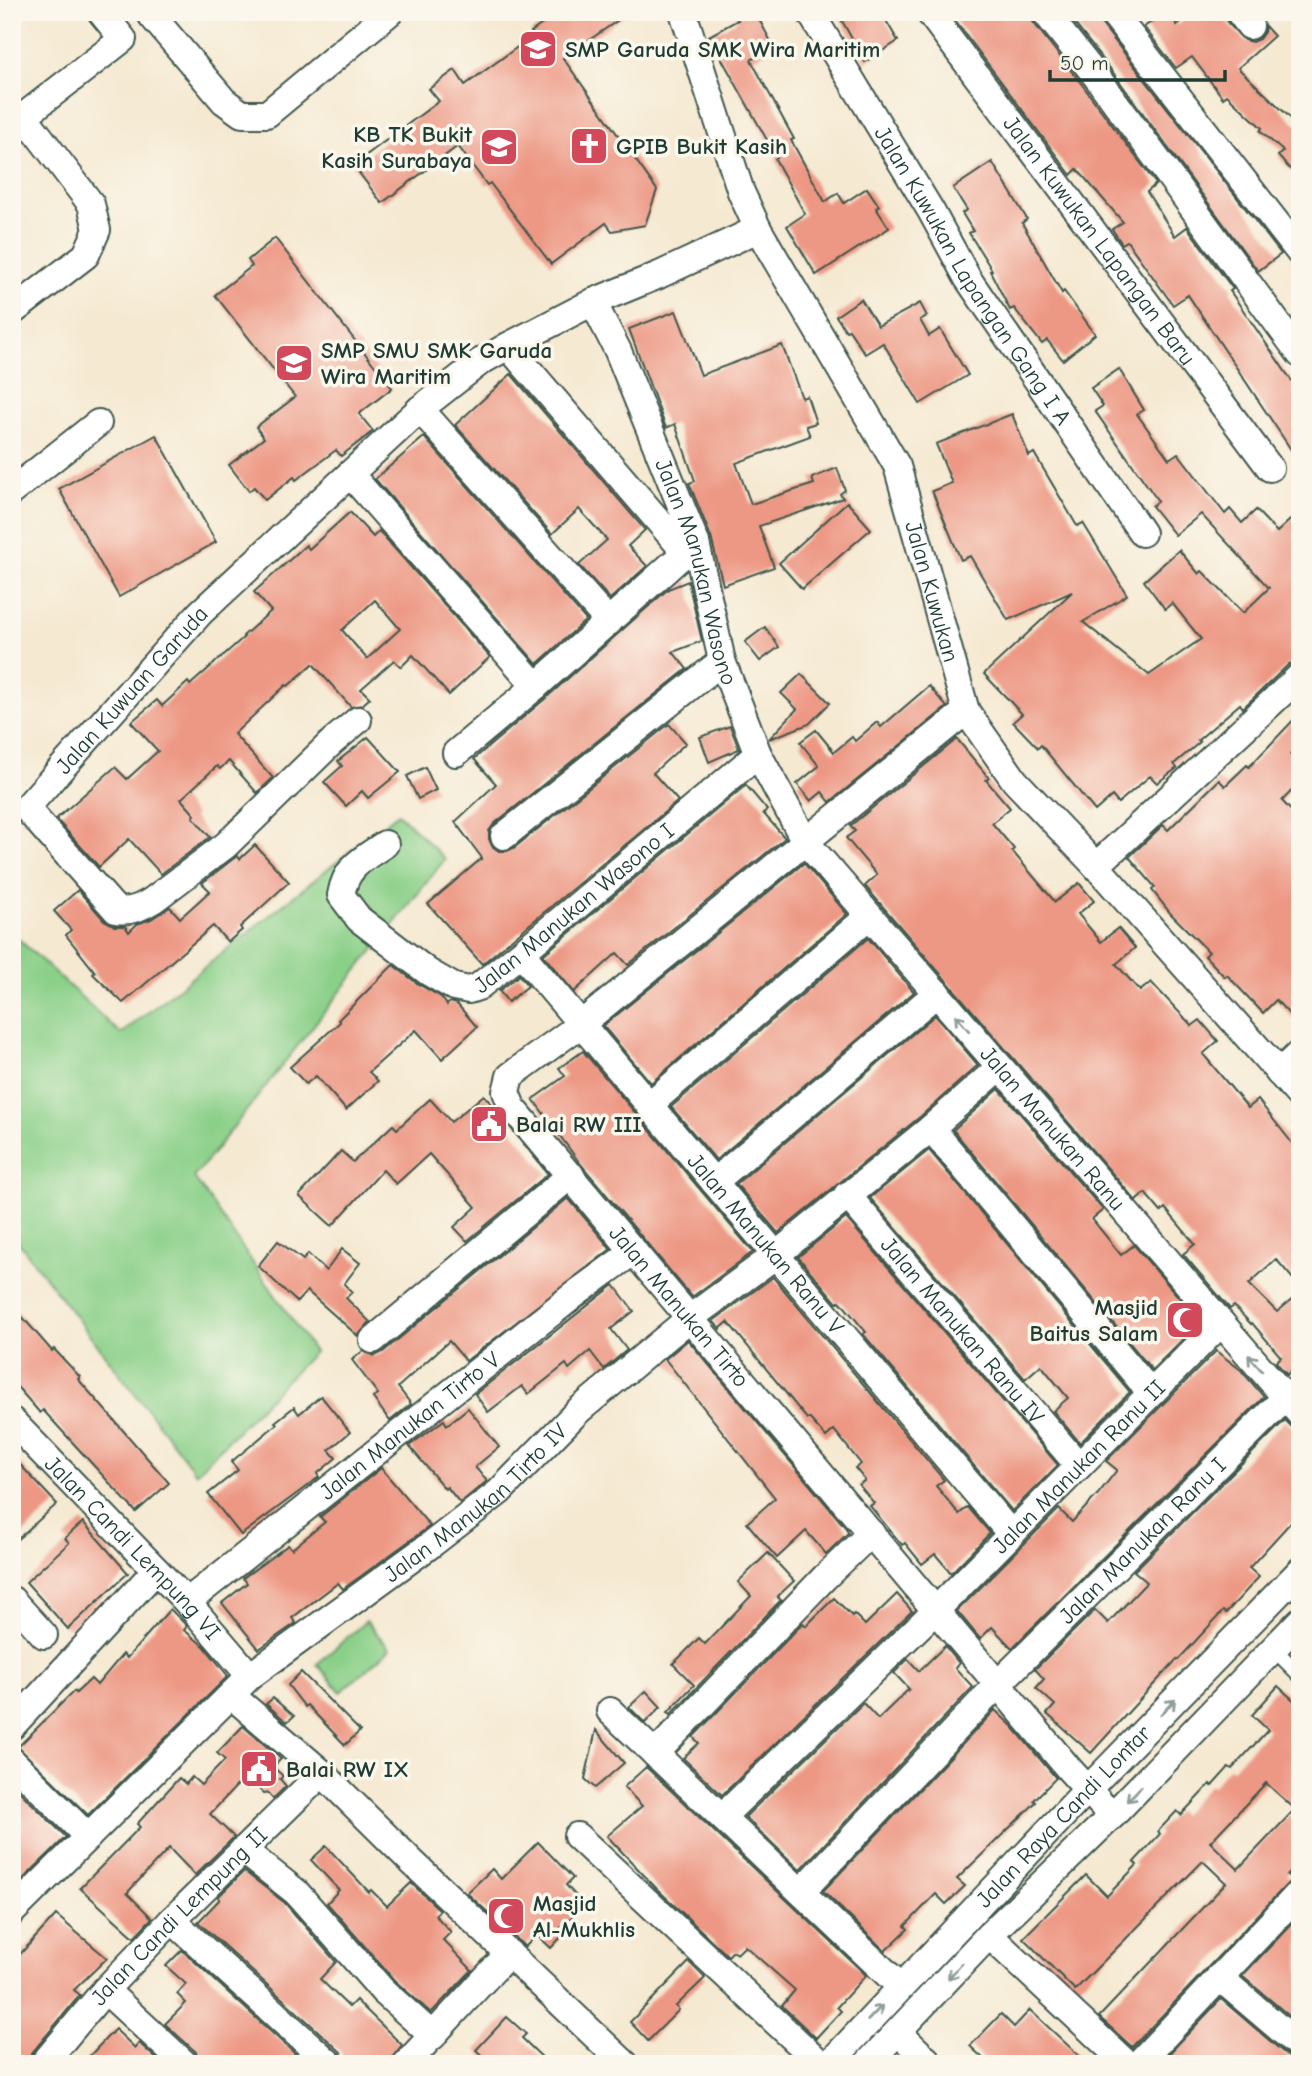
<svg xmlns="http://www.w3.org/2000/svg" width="1312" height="2076" font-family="'Comic Neue',sans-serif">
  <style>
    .green { fill: #8bd089; stroke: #55865e; stroke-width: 2 }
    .building { fill: #ed9884; fill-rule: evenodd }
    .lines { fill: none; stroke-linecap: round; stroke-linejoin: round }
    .service-casing { stroke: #3f574c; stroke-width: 18 }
    .minor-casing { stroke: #3f574c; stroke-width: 30 }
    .service { stroke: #fff; stroke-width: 14 }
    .minor { stroke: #fff; stroke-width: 26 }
    .oneway { stroke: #8f9e9a }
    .labels { text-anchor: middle; stroke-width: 7; stroke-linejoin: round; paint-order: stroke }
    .poi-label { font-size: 23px; font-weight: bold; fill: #1f3d34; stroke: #fbf7ec; text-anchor: start }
    .street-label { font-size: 23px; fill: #1f3d34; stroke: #fbf7ec }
  </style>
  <rect width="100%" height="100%" fill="#fbf7ec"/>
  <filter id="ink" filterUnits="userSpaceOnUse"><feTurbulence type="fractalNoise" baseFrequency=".0143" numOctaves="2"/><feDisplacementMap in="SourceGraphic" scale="14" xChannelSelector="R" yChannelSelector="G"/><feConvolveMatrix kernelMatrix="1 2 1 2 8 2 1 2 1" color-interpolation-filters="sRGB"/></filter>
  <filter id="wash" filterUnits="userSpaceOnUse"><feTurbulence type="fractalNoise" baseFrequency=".00686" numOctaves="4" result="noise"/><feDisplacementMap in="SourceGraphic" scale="28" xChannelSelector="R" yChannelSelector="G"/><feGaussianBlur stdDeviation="1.57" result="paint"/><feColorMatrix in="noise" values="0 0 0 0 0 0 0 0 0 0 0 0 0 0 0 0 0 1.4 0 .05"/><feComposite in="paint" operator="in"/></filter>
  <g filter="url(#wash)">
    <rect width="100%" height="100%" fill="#f5e9d2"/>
    <g class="green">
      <path d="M398,813L445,859L194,1177L314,1352L196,1473L12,1234V933L121,1034Z"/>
      <path d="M366,1621L390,1649L341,1692L317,1664Z"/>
    </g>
    <g id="blocks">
      <g class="building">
        <path d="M560,12H630L563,58L657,190L645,225L612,231L606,223L551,264L490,183L487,185L458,146L382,203L353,165L439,101L429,89L455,70L465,85L534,35L531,32Z"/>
        <path d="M733,12H755L774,47L751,60L794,139L791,140L825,202L838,193L844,203L867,188L879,206L876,208L889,228L816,275L787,226L805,214L775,159L777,158L709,36L738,20Z"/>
        <path d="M837,12H881L898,41L865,62Z"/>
        <path d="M949,12H1030L1033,22L1083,86L1156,184L1147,192L1175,236L1187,227L1233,289L1230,291L1300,393V463L1188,295L1173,305L1127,241L1122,244L1112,229L1123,222L1077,169L1071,175Z"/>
        <path d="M1079,12H1097L1100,22L1281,254L1258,271L1109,67L1071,19Z"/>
        <path d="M1166,12H1169L1177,25L1194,12H1224L1227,22L1244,40L1252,42L1259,39L1264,32L1265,26L1274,36L1238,68L1300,127V180L1278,156L1283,151L1260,131L1262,128L1227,95L1223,98L1192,57L1176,68L1144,27Z"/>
        <path d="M992,162L1027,219L1022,223L1062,293L1064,291L1095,334L1063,360L1047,340L1042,344L1014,308L1010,310L990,271L992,270L969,233L973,231L962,213L967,210L953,188Z"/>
        <path d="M275,238L392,388L359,414L373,431L341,456L336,450L296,480L294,477L265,500L254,487L249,491L229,465L264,438L256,427L295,397L215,295L252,266L248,260Z"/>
        <path d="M861,299L878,326L920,303L927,316L920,320L929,336L940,329L968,375L920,404L883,343L865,354L849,330L846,331L836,316Z"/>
        <path d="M676,311L701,375L782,345L802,398L807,396L816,423L806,426L810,436L736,463L751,504L814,484L812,478L837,468L845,490L840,494L843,498L759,526L774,567L723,585L711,537L689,483L695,481L675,424L666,428L629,329Z"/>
        <path d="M1119,369L1144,410L1137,414L1169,459L1178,453L1225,514L1230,509L1242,523L1256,510L1277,532L1300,511V661L1289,664L1243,708L1240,704L1198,740L1200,742L1174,764L1177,768L1157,783L1150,776L1118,803L1112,796L1095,811L1041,745L1038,748L1013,722L1022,714L984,674L1072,592L1008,620L970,556L961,560L932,491L952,483L936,444L1012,414L1029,456L1034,453L1077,526L1083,523L1127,595L1083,622L1149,675L1201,639L1172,603L1165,609L1144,581L1179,550L1199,574L1202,571L1243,613L1269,588L1201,514L1175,535L1152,506L1158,501L1095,411L1103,406L1091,388Z"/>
        <path d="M511,374L645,530L628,546L647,566L610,599L579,565L607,540L579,509L552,534L455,425Z"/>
        <path d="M156,435L216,542L119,597L59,489Z"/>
        <path d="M424,437L586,620L537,664L375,479Z"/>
        <path d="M847,502L871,529L802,589L779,563Z"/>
        <path d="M350,512L373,537L379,531L490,657L449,695L413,655L401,667L394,660L361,689L370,698L362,705L351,707L313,664L288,686L286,685L234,734L273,778L257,793L229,761L220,769L217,766L181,799L195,815L193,817L210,837L161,874L129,839L99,867L56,819L115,767L127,779L158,751L131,722L157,700L162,706L188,682L190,685L244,637L243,636L271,611L254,592L306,545L309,549ZM375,600L400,629L367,659L342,630Z"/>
        <path d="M688,581L702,641L673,652L687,669L494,824L489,831V839L492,846L499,851H507L514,848L669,724L686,743L653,773L678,801L482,964L428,904L482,858L455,822L496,784L474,759L546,698L668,589Z"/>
        <path d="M765,627L779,647L760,661L745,642Z"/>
        <path d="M801,674L830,703L809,724L769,739L797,709L781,693Z"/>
        <path d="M929,686L947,707L830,802L822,792L811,801L797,784L819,766L800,742L816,730L834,752L852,737L855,741L877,722L881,727Z"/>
        <path d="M1300,713V744L1290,754L1300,764V782L1282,801L1300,820V1026L1276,1000L1263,1013L1227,975L1225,977L1205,956L1209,952L1171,914L1152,890L1155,887L1129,857L1163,825L1168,830L1219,780L1225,786L1247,765L1249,767Z"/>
        <path d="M730,726L739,749L709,762L700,737Z"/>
        <path d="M368,737L400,772L368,798L362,791L346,806L324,782L342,766L338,761Z"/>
        <path d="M957,739L989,778L986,780L1010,808L992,823L1014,849L1012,851L1055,902L1079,883L1094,901L1078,914L1101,942L1118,928L1135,948L1116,964L1140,991L1151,982L1192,1026L1200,1020L1218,1041L1203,1054L1248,1108L1258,1100L1300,1153V1287L1276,1259L1249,1284L1277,1312L1300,1293V1379L1292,1369L1287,1375L1276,1362L1281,1357L1252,1323L1251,1324L1234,1306L1230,1309L1183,1254L1195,1244L1165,1208L1161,1212L1145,1193L1136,1201L865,886L877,875L846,838L855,831L850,826Z"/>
        <path d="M425,767L436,790L418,799L407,776Z"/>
        <path d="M746,785L767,810L763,813L785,838L628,965L617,953L574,992L543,955Z"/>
        <path d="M255,845L289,882L240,927L242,930L228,942L213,926L123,1003L93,974L95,972L66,935L71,930L54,911L78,890L104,920L115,926H125L129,932L137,924L151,919L170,907L180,918L210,891L202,883L237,856L240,859Z"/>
        <path d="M804,863L847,914L651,1083L603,1026Z"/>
        <path d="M868,938L914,992L716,1160L671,1107Z"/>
        <path d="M393,965L418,984L441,997L447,1005L450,1002L457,1004L477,1027L442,1059L416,1030L369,1072L378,1081L346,1110L316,1076L306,1084L290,1067L340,1022L338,1020Z"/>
        <path d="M519,975L528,986L508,1002L499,991Z"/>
        <path d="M935,1015L978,1065L921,1116L778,1233L736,1184Z"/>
        <path d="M583,1051L753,1252L692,1297L579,1162L533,1099L565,1076L559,1068Z"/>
        <path d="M999,1089L1103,1210L1092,1219L1121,1255L1134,1245L1200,1322L1152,1370L953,1130Z"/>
        <path d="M484,1095L548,1174L467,1241L454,1227L476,1207L429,1154L396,1184L383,1170L332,1226L299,1196L341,1151L353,1162L393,1125L397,1129L430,1099L451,1122Z"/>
        <path d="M929,1150L1130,1392L1080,1443L1053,1411L1068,1398L1041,1365L1025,1379L870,1198Z"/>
        <path d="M568,1198L611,1249L466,1361L449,1341L398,1387L411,1404L390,1421L373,1398L378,1394L352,1360L363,1351L375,1356L383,1352Z"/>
        <path d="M846,1218L1058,1465L1012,1511L863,1334L866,1332L840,1301L837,1303L798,1257Z"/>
        <path d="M278,1241L303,1260L308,1254L326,1271L342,1249L360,1263L344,1284L352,1292L346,1298L370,1322L358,1336L307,1291L297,1302L258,1266Z"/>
        <path d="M773,1277L944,1480L936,1486L959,1514L968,1507L990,1533L951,1573L935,1554L922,1564L905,1543L902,1545L870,1506L874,1503L859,1485L865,1480L855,1468L861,1464L834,1430L826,1437L809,1418L807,1419L728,1322L720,1329L713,1321Z"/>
        <path d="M614,1285L634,1311L611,1329L627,1350L604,1369L590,1351L569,1369L566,1364L528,1394L522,1386L488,1412L475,1394Z"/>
        <path d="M12,1305L52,1351L54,1349L80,1377L78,1379L169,1483L136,1512L43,1410L40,1413L12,1381Z"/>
        <path d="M688,1340L846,1528L848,1533L826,1554L806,1531L777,1558L747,1523L775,1498L665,1359Z"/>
        <path d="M1216,1351L1241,1370L1264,1397L1012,1648L992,1627L980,1639L957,1611L1059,1509L1072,1522L1098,1494L1117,1470L1106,1461Z"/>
        <path d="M321,1396L350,1432L329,1450L336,1458L317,1474L319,1477L241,1535L208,1494L238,1470L231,1462L277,1424L275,1422L294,1407L299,1414Z"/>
        <path d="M468,1408L499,1447L475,1467L487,1481L460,1503L447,1487L445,1489L409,1446L444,1420L447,1425Z"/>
        <path d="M1285,1420L1294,1429H1300V1530L1291,1522L1249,1568L1259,1577L1226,1613L1223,1611L1178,1660L1177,1659L1091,1753L1047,1714L1055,1705L1036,1688L1044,1679L1035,1669L1095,1610L1108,1623L1147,1582L1134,1571Z"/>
        <path d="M12,1456L57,1504L12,1544Z"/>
        <path d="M381,1468L430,1526L343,1589L338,1583L292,1618L296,1623L259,1649L222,1603L247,1583L243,1578L288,1545L292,1549L325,1522L320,1517Z"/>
        <path d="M83,1522L128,1573L68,1629L26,1582L69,1543L65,1538Z"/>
        <path d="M768,1553L794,1581L777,1597L781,1600L671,1714L668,1712L694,1685L673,1664L699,1638L705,1644L751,1596L738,1582Z"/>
        <path d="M897,1594L912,1611L722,1795L683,1758L699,1743L693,1737L803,1623L806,1626L834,1598L852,1616L854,1614L865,1625Z"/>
        <path d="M170,1609L187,1626L184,1630L204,1646L228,1676L88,1815L18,1747L74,1691L76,1693L91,1679L97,1685L123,1654L127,1658Z"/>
        <path d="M945,1646L959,1663L955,1668L973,1687L800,1870L745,1817L863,1703L878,1719L909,1689L894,1673L908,1659L919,1671Z"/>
        <path d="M301,1672L360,1731L345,1745L307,1705L305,1707L288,1685Z"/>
        <path d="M1278,1686L1300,1706V1861L1287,1875L1292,1879L1132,2047L1099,2017L1226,1883L1203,1861L1075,1990L1023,1938L1086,1875L1107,1896L1137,1865L1134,1862L1160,1834L1158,1831L1177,1811L1181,1815L1210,1784L1212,1786L1229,1767L1232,1769L1268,1730L1252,1715ZM1266,1783L1295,1809L1238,1869L1210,1842Z"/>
        <path d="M646,1691L661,1707L645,1723L629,1707Z"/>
        <path d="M273,1698L294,1716L287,1722L266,1704Z"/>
        <path d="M995,1710L1013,1727L1056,1778L1034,1800L1036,1802L957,1879L965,1886L946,1904L936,1894L905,1926L908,1929L885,1951L823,1891Z"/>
        <path d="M243,1726L281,1759L273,1767L283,1776L280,1779L286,1786L273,1799L267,1792L264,1794L255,1785L253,1786L245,1777L210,1814L234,1837L195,1875L169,1848L127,1893L152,1918L134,1937L80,1888L140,1827L137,1824L179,1778L186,1784L192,1777L201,1785L225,1760L217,1753Z"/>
        <path d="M596,1730L624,1763L595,1788L585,1779Z"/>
        <path d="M646,1767L866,1975L837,2007L841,2011L816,2038L782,2006L795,1990L745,1946L737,1954L733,1951L728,1956L657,1889L607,1836L642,1806L624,1787Z"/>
        <path d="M12,1784L66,1837L12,1890Z"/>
        <path d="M538,1842L573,1878L566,1885L584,1905L558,1930L563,1935L551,1948L537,1935L525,1947L467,1893L492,1869L501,1879Z"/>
        <path d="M326,1846L369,1892L371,1890L387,1906L411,1883L440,1910L435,1915L451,1932L443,1940L472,1970L431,2013L394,1980L327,1903L339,1890L311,1860Z"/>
        <path d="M244,1871L285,1903L336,1962L320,1979L349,2007L356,2000L402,2045L387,2064H345L341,2052L198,1922L220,1899L218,1897Z"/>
        <path d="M56,1915L107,1958L74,1990L80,1995L31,2054L28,2064H12V1963Z"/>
        <path d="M1300,1915V2025L1242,1976Z"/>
        <path d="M182,1950L306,2064H200L196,2052L165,2024L186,2003L177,1994L186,1984L166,1966Z"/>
        <path d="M689,1962L705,1978L676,2006L679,2010L648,2041L630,2022Z"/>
        <path d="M1221,1999L1290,2058L1300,2061V2064H1166L1163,2060Z"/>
        <path d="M1030,2010L1088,2064H989L970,2046L1001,2014L1014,2027Z"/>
        <path d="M507,2017L526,2034L522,2038L549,2064H491L476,2050Z"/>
        <path d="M115,2029L135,2048L139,2043L162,2064H82Z"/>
      </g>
    </g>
  </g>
  <g filter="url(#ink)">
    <use href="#blocks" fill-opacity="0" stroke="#3f574c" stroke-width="2"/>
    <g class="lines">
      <defs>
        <path id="service" d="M1273,1648L1300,1675"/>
        <g id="minor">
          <path id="s1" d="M683,12L741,192L758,229L897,466L966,711L1015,781L1096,866L1300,1096"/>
          <path id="s2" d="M810,12L931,211L968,279L1142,533"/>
          <path id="s3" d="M929,12L1270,468"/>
          <path d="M1045,12L1096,76L1300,354"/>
          <path d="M1112,12L1300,253"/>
          <path d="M1239,12L1250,26"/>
          <path d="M152,16L224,101L242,114H267L390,12"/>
          <path d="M24,116L123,39L101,12"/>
          <path d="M12,125L24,116L91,204L97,230L86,255L12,312"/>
          <path id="s4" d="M593,302L618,351L696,543L722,661L758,754L805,841L1300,1414"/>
          <path d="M508,346L686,553"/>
          <path d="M420,409L609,622"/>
          <path d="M350,474L536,686"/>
          <path d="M12,491L98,423"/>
          <path id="s5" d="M966,711L581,1024L510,1076L506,1092L512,1107L1069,1769L1112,1816"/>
          <path id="s6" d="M358,720L332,742L226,845L153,900C140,908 131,912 116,910L26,808L200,613L420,409L480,362L508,346L593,302L659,275L758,229"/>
          <path d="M456,753L536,686L696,543"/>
          <path d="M504,836L722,661"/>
          <path id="s7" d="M385,844C363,859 346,866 341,895L359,919L428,972L454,987L469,990L478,987L521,953L758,754"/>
          <path d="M1096,866L1300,676"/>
          <path id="s8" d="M521,953L1011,1534"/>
          <path d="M1279,1073L1300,1053"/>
          <path d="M649,1105L869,916"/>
          <path d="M931,1128L1151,1393"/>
          <path d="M714,1182L937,993"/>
          <path id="s9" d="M847,1195L1079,1466"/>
          <path d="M373,1340L571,1175"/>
          <path id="s10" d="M12,1421L187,1602L250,1676"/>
          <path d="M12,1600L44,1635"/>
          <path id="s11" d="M187,1602L574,1295L634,1251"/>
          <path d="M231,1695L322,1773L412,1862L625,2064"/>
          <path d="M610,1711L901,1987"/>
          <path d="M12,1726L155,1571"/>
          <path d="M655,1754L825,1577L871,1533"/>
          <path d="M12,1761L88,1837"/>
          <path id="s12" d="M722,1817L936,1610L1221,1323"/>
          <path d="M577,1836L821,2064"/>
          <path d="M243,1850L296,1892L383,1991L433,2036"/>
          <path id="s13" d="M801,1892L998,1684L1285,1398"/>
          <path id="s14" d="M12,1912L250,1676L433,1543L499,1492L578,1411L690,1318L776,1255L931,1128L1000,1067"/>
          <path d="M172,1920L330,2064"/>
          <path d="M989,1935L1127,2064"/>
          <path d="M1219,1977L1300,2046"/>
          <path d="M105,1990L185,2064"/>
          <path d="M898,2032L931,2064"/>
          <path id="s15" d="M43,2064L105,1990L172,1920L322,1773"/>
          <path d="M406,2064L509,1953"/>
          <path id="s16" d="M829,2064L1087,1790L1300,1571"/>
          <path d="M867,2064L989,1935L1112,1816L1300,1621"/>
          <path d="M1138,2064L1300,1892"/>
        </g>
      </defs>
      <use href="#service" class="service-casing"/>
      <use href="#minor" class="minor-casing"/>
      <use href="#service" class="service"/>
      <use href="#minor" class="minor"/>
    </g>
    <defs><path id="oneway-shaft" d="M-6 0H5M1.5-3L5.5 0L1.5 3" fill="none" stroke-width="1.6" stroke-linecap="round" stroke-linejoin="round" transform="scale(1.75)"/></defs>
    <g class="oneway">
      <use href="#oneway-shaft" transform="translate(962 1023) rotate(-131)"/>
      <use href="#oneway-shaft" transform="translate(1255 1363) rotate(-131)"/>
      <use href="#oneway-shaft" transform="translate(1168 1707) rotate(-46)"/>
      <use href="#oneway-shaft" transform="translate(1134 1794) rotate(134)"/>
      <use href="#oneway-shaft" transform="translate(955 1971) rotate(133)"/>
      <use href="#oneway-shaft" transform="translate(875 2013) rotate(-46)"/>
    </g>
  </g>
  <defs>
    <symbol id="school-square" viewBox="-11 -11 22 22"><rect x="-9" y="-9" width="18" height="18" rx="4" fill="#d1495b" stroke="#fbf7ec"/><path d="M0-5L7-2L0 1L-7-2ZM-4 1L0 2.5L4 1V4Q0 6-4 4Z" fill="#fff"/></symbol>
    <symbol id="church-square" viewBox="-11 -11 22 22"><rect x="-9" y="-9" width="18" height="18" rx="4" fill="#d1495b" stroke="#fbf7ec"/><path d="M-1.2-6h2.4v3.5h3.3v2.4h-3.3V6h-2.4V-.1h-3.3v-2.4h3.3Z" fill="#fff"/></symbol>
    <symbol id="civic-square" viewBox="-11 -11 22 22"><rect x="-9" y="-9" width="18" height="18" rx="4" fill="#d1495b" stroke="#fbf7ec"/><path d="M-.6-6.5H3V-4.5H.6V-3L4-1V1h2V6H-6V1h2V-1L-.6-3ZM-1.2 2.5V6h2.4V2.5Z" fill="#fff"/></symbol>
    <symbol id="mosque-square" viewBox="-11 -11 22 22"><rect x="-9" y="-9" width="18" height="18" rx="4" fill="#d1495b" stroke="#fbf7ec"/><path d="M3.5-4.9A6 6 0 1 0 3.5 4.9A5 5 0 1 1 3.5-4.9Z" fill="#fff"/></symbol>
  </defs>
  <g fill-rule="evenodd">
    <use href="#school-square" x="516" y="27" width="44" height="44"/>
    <use href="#church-square" x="567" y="124" width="44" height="44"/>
    <use href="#school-square" x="477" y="125" width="44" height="44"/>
    <use href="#school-square" x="272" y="341" width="44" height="44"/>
    <use href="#civic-square" x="467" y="1102" width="44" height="44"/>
    <use href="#mosque-square" x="1163" y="1298" width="44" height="44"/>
    <use href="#civic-square" x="237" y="1747" width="44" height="44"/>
    <use href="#mosque-square" x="484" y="1894" width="44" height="44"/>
  </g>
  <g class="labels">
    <g class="poi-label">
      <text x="565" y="57">SMP Garuda SMK Wira Maritim</text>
      <text x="472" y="142" text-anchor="end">KB TK Bukit<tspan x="472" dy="26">Kasih Surabaya</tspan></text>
      <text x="616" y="154">GPIB Bukit Kasih</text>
      <text x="321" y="358">SMP SMU SMK Garuda<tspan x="321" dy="26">Wira Maritim</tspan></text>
      <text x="516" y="1132">Balai RW III</text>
      <text x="1158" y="1315" text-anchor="end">Masjid<tspan x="1158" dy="26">Baitus Salam</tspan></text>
      <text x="286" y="1777">Balai RW IX</text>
      <text x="533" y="1911">Masjid<tspan x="533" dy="26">Al-Mukhlis</tspan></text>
    </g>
    <g class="street-label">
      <text dy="8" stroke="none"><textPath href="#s3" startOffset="285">Jalan Kuwukan Lapangan Baru</textPath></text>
      <text dy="8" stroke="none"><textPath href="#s2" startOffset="310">Jalan Kuwukan Lapangan Gang I A</textPath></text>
      <text dy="8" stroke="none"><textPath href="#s4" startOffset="290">Jalan Manukan Wasono</textPath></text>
      <text dy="8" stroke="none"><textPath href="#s1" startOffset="635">Jalan Kuwukan</textPath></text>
      <text dy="8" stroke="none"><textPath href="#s6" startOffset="607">Jalan Kuwuan Garuda</textPath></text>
      <text dy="8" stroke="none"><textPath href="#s7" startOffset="366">Jalan Manukan Wasono I</textPath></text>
      <text dy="8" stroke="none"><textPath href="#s4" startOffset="961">Jalan Manukan Ranu</textPath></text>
      <text dy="8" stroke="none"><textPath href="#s8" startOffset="380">Jalan Manukan Ranu V</textPath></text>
      <text dy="8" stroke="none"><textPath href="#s5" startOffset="877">Jalan Manukan Tirto</textPath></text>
      <text dy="8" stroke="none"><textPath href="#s9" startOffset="178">Jalan Manukan Ranu IV</textPath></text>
      <text dy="8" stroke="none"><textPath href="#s11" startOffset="284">Jalan Manukan Tirto V</textPath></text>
      <text dy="8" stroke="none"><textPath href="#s12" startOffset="500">Jalan Manukan Ranu II</textPath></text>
      <text dy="8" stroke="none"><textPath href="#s14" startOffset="620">Jalan Manukan Tirto IV</textPath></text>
      <text dy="8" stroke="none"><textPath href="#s13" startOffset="490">Jalan Manukan Ranu I</textPath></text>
      <text dy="8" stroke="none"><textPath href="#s10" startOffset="175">Jalan Candi Lempung VI</textPath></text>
      <text dy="8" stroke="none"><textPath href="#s16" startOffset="341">Jalan Raya Candi Lontar</textPath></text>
      <text dy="8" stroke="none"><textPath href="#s15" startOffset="201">Jalan Candi Lempung II</textPath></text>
    </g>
  </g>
  <rect width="1312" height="2076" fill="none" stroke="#fbf7ec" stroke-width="42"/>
  <path d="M1050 70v10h175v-10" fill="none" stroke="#1f3d34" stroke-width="3.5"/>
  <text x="1060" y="70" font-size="21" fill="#1f3d34" stroke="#fbf7ec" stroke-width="5" paint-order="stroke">50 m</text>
</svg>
